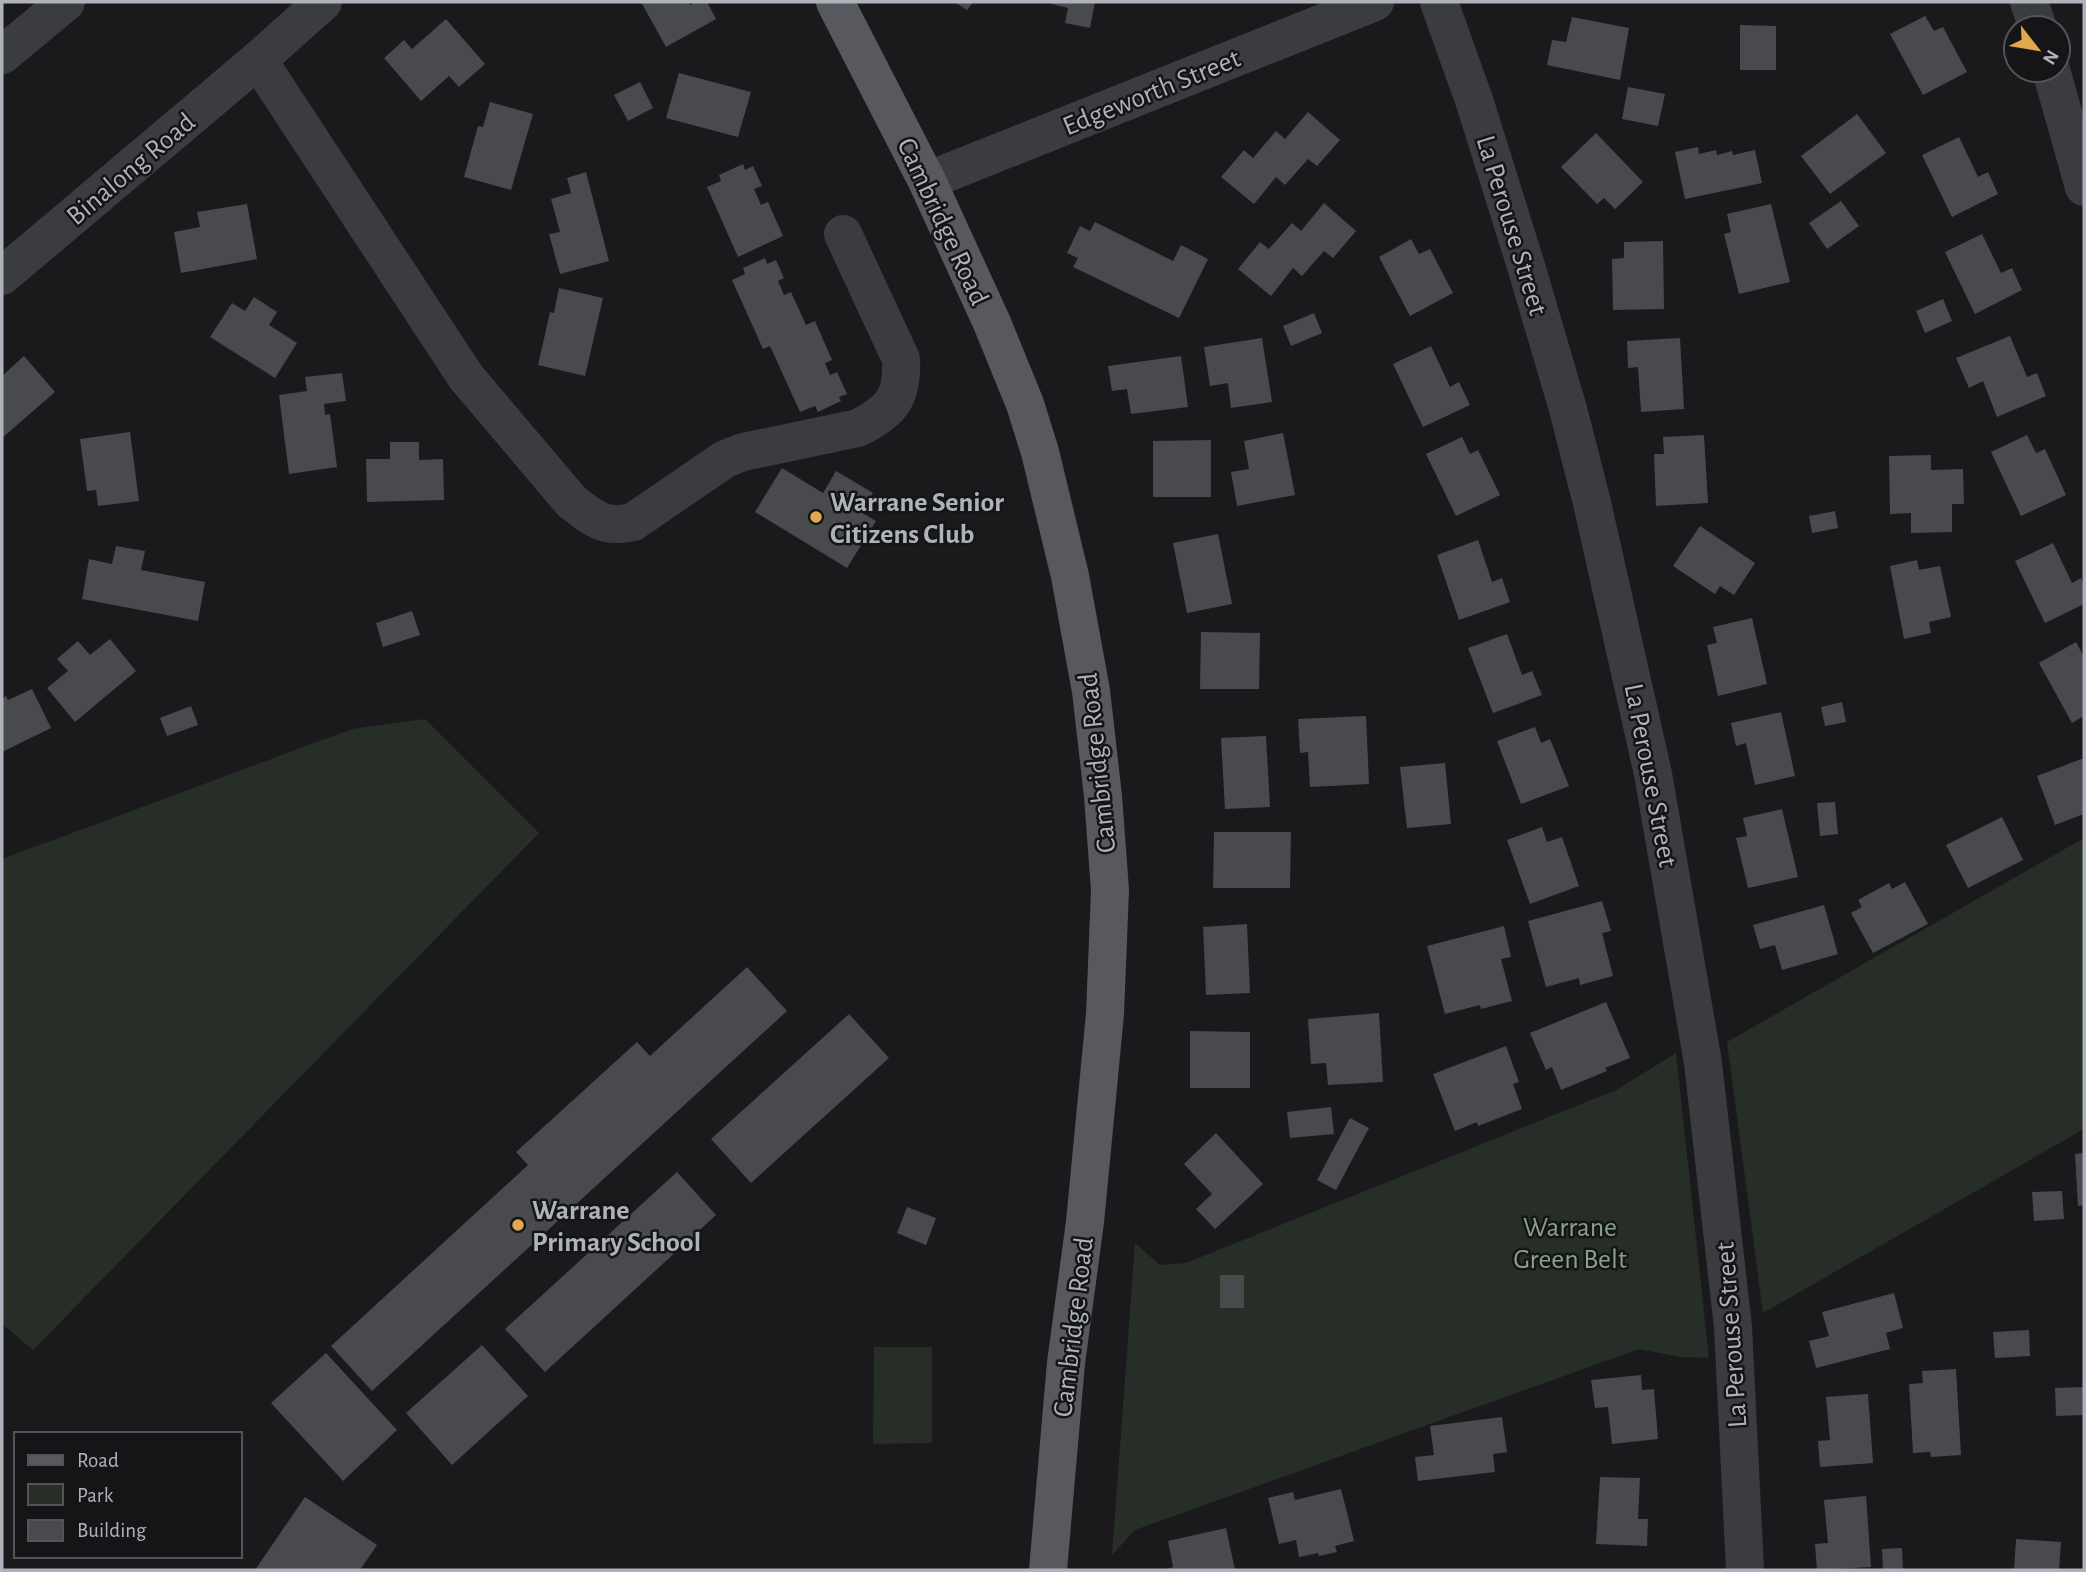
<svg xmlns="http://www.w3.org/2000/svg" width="2086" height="1572" font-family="'Alegreya Sans',sans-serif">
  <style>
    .green { fill: #262e27 }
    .building { fill: #494a4e }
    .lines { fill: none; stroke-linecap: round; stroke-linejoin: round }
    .minor { stroke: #3b3c40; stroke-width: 38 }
    .major { stroke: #57595f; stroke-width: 38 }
    .poi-dot { fill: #e1a84c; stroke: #151517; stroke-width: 2.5 }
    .labels { text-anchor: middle; stroke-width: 5; stroke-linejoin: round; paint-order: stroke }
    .street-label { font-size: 28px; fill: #aeb2ba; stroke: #151517 }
    .poi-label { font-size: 28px; font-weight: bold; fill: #aeb2ba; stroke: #151517; text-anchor: start }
    .park-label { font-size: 28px; fill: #87a387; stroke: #151517 }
  </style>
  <rect width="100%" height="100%" fill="#1a1a1c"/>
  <g class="green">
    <path d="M425,719L539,833L33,1350L2,1324V859L352,729Z"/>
    <path d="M2084,838V1129L1763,1313L1727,1042Z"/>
    <path d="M1676,1053L1709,1358L1680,1357L1639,1349L1135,1530L1112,1555L1135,1243L1160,1265L1186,1263L1616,1090Z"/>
    <path d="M874,1347H932V1443L873,1444Z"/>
  </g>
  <g class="building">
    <path d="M641,2H688L690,5L695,2H707L716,19L666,47Z"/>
    <path d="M954,2H973L967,10Z"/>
    <path d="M1045,2H1095L1090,28L1065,23L1068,8Z"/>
    <path d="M1925,16L1934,31L1943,27L1967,72L1923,95L1890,34Z"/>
    <path d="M1572,17L1629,28L1620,80L1547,65L1552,40L1566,42Z"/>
    <path d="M446,19L485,64L459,87L449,76L421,101L384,58L404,40L412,49Z"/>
    <path d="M1740,25L1776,26V70H1740Z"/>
    <path d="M679,73L751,92L738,137L666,118Z"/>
    <path d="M640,82L653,108L628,121L614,95Z"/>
    <path d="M1628,87L1665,94L1658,126L1622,119Z"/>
    <path d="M490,102L533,114L511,190L464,177L478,126L483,127Z"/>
    <path d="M1308,112L1340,140L1317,166L1308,159L1285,185L1276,177L1254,204L1221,177L1244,150L1253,158L1276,131L1285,139Z"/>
    <path d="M1857,114L1886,153L1830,194L1801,156Z"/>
    <path d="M1596,133L1643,182L1615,209L1604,198L1597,204L1561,167Z"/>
    <path d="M1959,137L1978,177L1988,172L1998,194L1952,217L1922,155Z"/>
    <path d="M1698,147L1699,154L1716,150L1717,155L1732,151L1733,155L1755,150L1762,183L1685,199L1675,152Z"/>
    <path d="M743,164L745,170L753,166L762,186L754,189L761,205L768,202L783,236L738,257L707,187L721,181L719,175Z"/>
    <path d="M586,172L609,261L560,274L549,234L560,232L551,199L571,193L567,178Z"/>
    <path d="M1841,201L1859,226L1827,249L1809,223Z"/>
    <path d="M1324,203L1356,231L1333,258L1324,251L1302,276L1293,268L1271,296L1238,269L1260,242L1269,249L1292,223L1301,231Z"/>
    <path d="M247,204L257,259L181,273L174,232L200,227L197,212Z"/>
    <path d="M1771,204L1790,282L1739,294L1724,234L1731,232L1727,214Z"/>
    <path d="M1095,222L1173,261L1181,245L1208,259L1179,318L1073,267L1078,258L1067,253L1080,226L1090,231Z"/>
    <path d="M1982,234L2001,273L2012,268L2022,290L1975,314L1945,252Z"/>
    <path d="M1411,239L1419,254L1430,249L1453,293L1410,316L1379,257Z"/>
    <path d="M1663,241L1664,309L1613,310L1612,259L1624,258V242Z"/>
    <path d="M765,258L767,264L776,260L784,278L778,281L784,295L791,292L806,325L815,321L832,360L825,363L830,375L837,372L847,394L839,397L841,401L818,412L815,406L800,412L770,346L763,349L732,280L745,274L743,268Z"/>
    <path d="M559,288L603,298L585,376L538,365L550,312L554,313Z"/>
    <path d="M254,297L277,312L269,325L297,343L275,378L210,337L232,303L245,311Z"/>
    <path d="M1943,299L1952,321L1925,333L1916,311Z"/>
    <path d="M1314,313L1322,333L1291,346L1283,326Z"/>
    <path d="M2010,336L2027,377L2037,373L2046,396L1997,417L1983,381L1969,388L1956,358Z"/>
    <path d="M1262,338L1272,402L1231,408L1228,383L1210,386L1204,347Z"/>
    <path d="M1680,338L1684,409L1641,412L1638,367L1628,368L1627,341Z"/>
    <path d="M1431,346L1450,387L1459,382L1470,405L1423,427L1393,364Z"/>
    <path d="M24,356L55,392L2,438V376Z"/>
    <path d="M1181,356L1188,407L1131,414L1127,389L1112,391L1108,366Z"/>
    <path d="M342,373L346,401L324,404L325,415L330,414L337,467L289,474L279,395L307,391L305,377Z"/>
    <path d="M130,432L139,501L98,506L96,490L87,491L80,439Z"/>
    <path d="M1283,433L1295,495L1237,506L1231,472L1249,469L1244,441Z"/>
    <path d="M1704,435L1708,503L1656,506L1654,454H1664L1663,437Z"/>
    <path d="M2027,435L2036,453L2045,449L2066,495L2021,516L1991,452Z"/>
    <path d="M1462,437L1470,454L1478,450L1500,495L1456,516L1426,454Z"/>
    <path d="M1211,440V497H1153V441Z"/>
    <path d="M390,442H419V460L443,459L444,500L367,502L366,459H390Z"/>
    <path d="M1931,455V470L1963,469L1964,504H1952V532L1911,533V513L1890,514L1889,456Z"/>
    <path d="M782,468L823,493L836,471L873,493L861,512L876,521L847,568L755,512Z"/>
    <path d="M1835,511L1838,528L1812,533L1809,516Z"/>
    <path d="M1700,526L1755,563L1734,595L1720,586L1715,594L1673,566Z"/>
    <path d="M1218,534L1232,604L1187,613L1173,543Z"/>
    <path d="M1478,540L1492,582L1502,578L1510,602L1459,620L1437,555Z"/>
    <path d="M2053,543L2072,583L2081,578L2084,586V604L2045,623L2015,561Z"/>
    <path d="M116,546L145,551L141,570L205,582L198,621L82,599L89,559L112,564Z"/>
    <path d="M1917,560L1919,570L1940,566L1951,617L1929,622L1931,633L1904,639L1890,566Z"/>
    <path d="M412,611L420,635L383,647L376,623Z"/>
    <path d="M1752,618L1767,684L1718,696L1707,645L1717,643L1713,627Z"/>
    <path d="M1201,632L1260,633L1259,689H1200Z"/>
    <path d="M1507,634L1522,675L1532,671L1542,695L1493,713L1468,648Z"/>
    <path d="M110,639L136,671L75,722L47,688L68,671L57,659L78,641L90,655Z"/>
    <path d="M2076,642L2084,657V716L2072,723L2039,663Z"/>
    <path d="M32,689L51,728L2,752V699L6,696L8,700Z"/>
    <path d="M1842,702L1846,722L1825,726L1821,707Z"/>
    <path d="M191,706L198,725L167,736L160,718Z"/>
    <path d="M1781,712L1795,776L1755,785L1746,743L1736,746L1731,723Z"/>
    <path d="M1366,716L1369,784L1310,787L1308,752L1300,753L1298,719Z"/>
    <path d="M1535,727L1541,743L1550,739L1569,786L1521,804L1497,741Z"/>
    <path d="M1266,736L1270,807L1225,809L1221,738Z"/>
    <path d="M2084,758V814L2055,825L2037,776Z"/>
    <path d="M1445,763L1451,824L1407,828L1400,767Z"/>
    <path d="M1835,802L1838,834L1820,836L1817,803Z"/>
    <path d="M1782,809L1798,877L1748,888L1736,838L1747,836L1743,818Z"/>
    <path d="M2002,817L2023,860L1968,888L1946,845Z"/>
    <path d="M1542,827L1547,842L1562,837L1579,886L1530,904L1507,840Z"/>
    <path d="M1214,832H1291L1290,888H1213Z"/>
    <path d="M1905,882L1928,924L1873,953L1851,913L1862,907L1858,900L1889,883L1892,889Z"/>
    <path d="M1602,901L1611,931L1602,933L1613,976L1580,985L1579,978L1546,987L1528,921Z"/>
    <path d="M1824,905L1838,954L1782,970L1775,945L1760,949L1753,925Z"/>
    <path d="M1247,924L1250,993L1206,995L1203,927Z"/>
    <path d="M1504,926L1511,957L1501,959L1512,1001L1481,1009L1480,1005L1445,1014L1427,946Z"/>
    <path d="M747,967L787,1011L372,1391L331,1346L528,1165L516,1152L637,1042L650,1056Z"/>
    <path d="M1606,1002L1630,1058L1605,1068L1607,1071L1561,1090L1552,1067L1546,1070L1530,1033Z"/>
    <path d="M1379,1013L1383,1082L1328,1085L1326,1063L1311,1064L1308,1019Z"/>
    <path d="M849,1014L889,1058L751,1183L711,1139Z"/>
    <path d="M1190,1031L1250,1032V1088H1190Z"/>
    <path d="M1506,1046L1519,1082L1513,1084L1522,1109L1478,1126L1477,1122L1455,1131L1433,1074Z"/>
    <path d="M1331,1107L1334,1134L1290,1138L1287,1112Z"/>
    <path d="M1350,1118L1369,1128L1336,1190L1317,1180Z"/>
    <path d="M1216,1133L1263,1184L1215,1229L1196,1209L1212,1194L1184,1164Z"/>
    <path d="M2084,1153V1205L2078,1206L2075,1154Z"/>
    <path d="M677,1172L716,1215L545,1372L505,1329Z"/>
    <path d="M2062,1191L2064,1219L2034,1221L2032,1192Z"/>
    <path d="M907,1207L936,1218L926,1245L897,1233Z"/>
    <rect x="1220" y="1275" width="24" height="33"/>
    <path d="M1894,1293L1903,1328L1886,1333L1890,1349L1816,1368L1809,1341L1829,1336L1822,1312Z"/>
    <path d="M2029,1330L2030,1356L1995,1358L1993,1332Z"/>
    <path d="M482,1345L528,1396L452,1465L406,1413Z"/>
    <path d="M326,1353L397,1430L343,1481L271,1403Z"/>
    <path d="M1956,1369L1961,1455L1931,1457L1930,1452L1913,1453L1909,1384L1923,1383L1922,1371Z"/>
    <path d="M1641,1375L1642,1390L1654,1389L1658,1439L1612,1444L1608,1407L1595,1408L1591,1380Z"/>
    <path d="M2084,1387V1415L2056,1416L2055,1388Z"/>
    <path d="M1868,1394L1873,1463L1820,1467L1818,1441L1830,1440L1826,1397Z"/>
    <path d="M1502,1417L1507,1452L1493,1454L1495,1472L1418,1481L1415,1457L1434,1455L1430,1426Z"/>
    <path d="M1600,1477L1640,1478L1638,1519H1648L1647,1546L1596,1544Z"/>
    <path d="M1341,1489L1354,1541L1335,1546L1337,1552L1319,1556L1318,1553L1299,1557L1296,1540L1279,1544L1268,1498L1293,1492L1295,1500Z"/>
    <path d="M1866,1496L1871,1567L1817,1570L1815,1544L1828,1543L1824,1500Z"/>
    <path d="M305,1497L377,1545L360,1570H255Z"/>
    <path d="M1226,1528L1235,1570H1165L1173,1567L1168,1541Z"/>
    <path d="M2016,1539L2061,1542L2059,1570H2014Z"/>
    <path d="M1902,1548L1903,1570H1883L1882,1549Z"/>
  </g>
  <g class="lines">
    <g class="minor">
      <path d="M1439,2L1475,103L1526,266L1568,409L1592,503L1653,774L1703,1063L1733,1327L1745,1570"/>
      <path d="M2029,2L2038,28"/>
      <path d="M2,55L66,2"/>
      <path d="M258,60L466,377L571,501C592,518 605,529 633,522L725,459L743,452L858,428C892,411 903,397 901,359L843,234"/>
      <path d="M2051,70L2084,187"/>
      <path d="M927,181L1375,2"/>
      <path d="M2,276L258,60L323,2"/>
    </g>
    <path class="major" d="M835,2L927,181L992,323L1025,404L1040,452L1070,576L1091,691L1103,796L1110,890L1105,1014L1085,1222L1066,1363L1048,1570"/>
  </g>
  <g class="poi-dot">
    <circle cx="816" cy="517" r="7"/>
    <circle cx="518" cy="1225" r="7"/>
  </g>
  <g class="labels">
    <g class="street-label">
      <text transform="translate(1151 91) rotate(-22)" y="10">Edgeworth Street</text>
      <text transform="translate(130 168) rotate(-40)" y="10">Binalong Road</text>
      <text transform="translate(944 221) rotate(65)" y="10">Cambridge Road</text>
      <text transform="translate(1513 225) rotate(73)" y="10">La Perouse Street</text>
      <text transform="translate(1096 763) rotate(-96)" y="10">Cambridge Road</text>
      <text transform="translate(1652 775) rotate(79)" y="10">La Perouse Street</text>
      <text transform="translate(1072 1327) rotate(-83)" y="10">Cambridge Road</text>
      <text transform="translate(1730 1335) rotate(-94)" y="10">La Perouse Street</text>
    </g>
    <g class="poi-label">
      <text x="830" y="511">Warrane Senior<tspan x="830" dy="32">Citizens Club</tspan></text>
      <text x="532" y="1219">Warrane<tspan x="532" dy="32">Primary School</tspan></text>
    </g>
    <g class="park-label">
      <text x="1570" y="1236">Warrane<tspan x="1570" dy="32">Green Belt</tspan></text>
    </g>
  </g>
  <rect width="2086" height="1572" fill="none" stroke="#aeb2ba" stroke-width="7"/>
  <rect x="14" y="1432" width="228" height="126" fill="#151517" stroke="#525458" stroke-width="2"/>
  <rect x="28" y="1455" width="35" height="10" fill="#57595f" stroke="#525458" stroke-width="2"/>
  <text x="77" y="1467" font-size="21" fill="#aeb2ba">Road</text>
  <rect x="28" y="1484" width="35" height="21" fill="#262e27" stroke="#525458" stroke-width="2"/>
  <text x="77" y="1502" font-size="21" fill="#aeb2ba">Park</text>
  <rect x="28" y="1520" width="35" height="21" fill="#494a4e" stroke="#525458" stroke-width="2"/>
  <text x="77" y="1537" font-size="21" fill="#aeb2ba">Building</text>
  <g transform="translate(2037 49) rotate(121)"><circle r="33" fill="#151517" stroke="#525458" stroke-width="2"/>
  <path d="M0-5L12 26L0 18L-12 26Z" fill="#e1a84c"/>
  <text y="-10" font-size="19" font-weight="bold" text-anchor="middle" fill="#aeb2ba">N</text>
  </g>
</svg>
